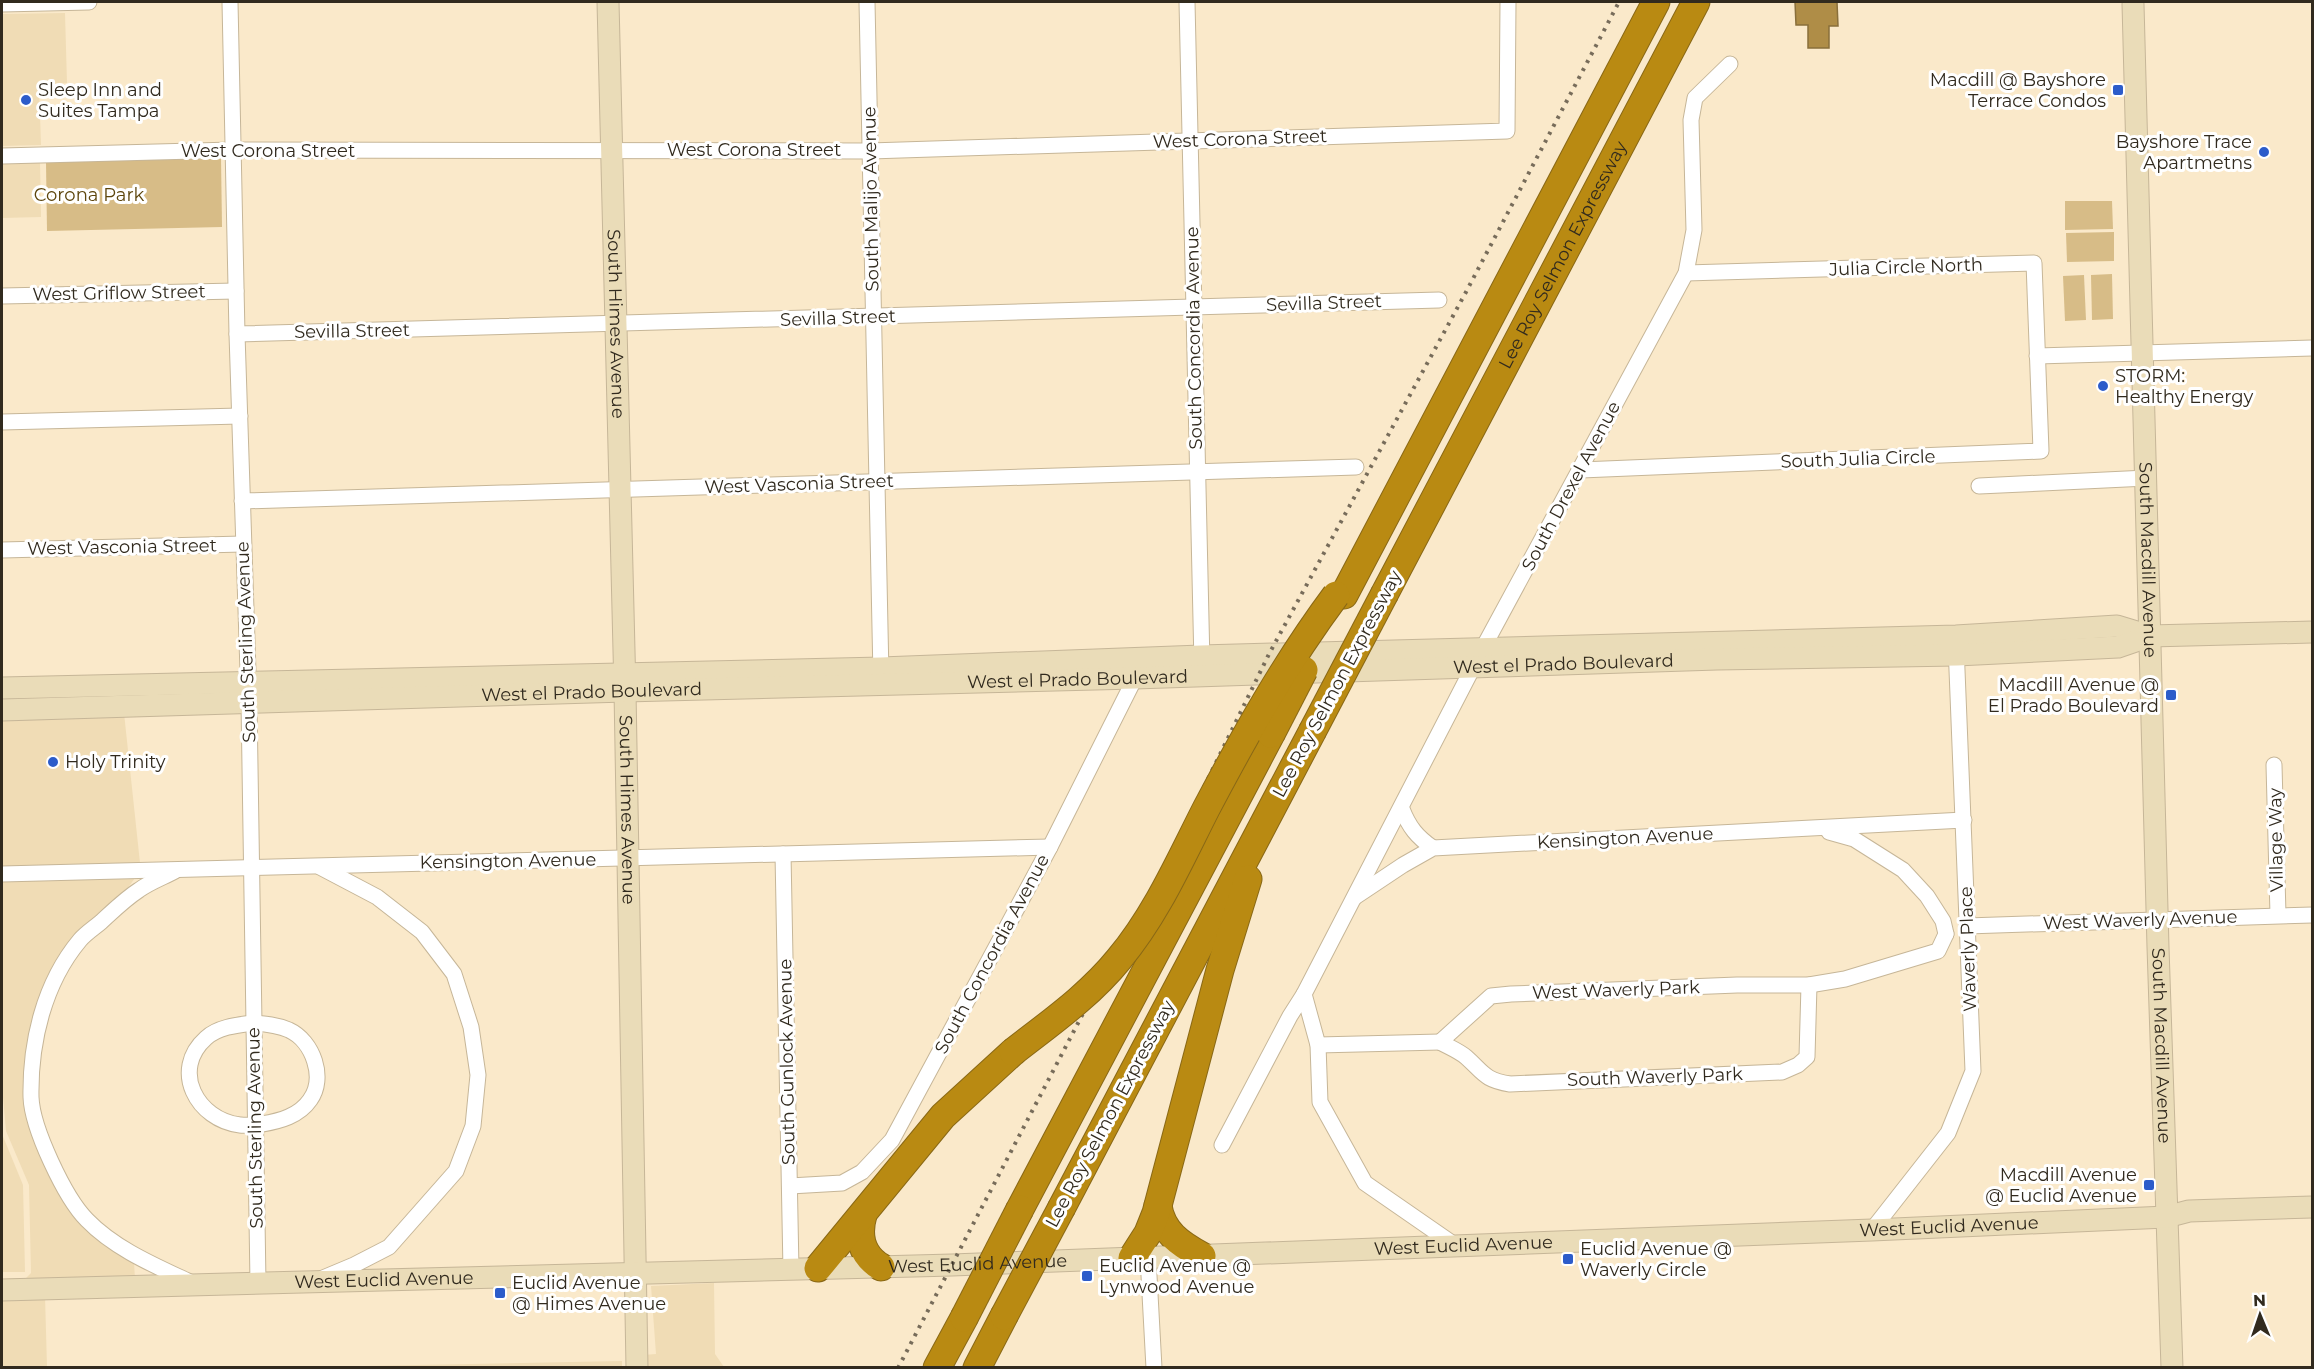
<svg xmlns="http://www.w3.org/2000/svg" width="2314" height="1369" font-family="Montserrat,sans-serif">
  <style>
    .built { fill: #f0dcb5 }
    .green { fill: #d7bc87 }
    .water { fill: #af8d47; stroke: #896f3b; stroke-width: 1.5 }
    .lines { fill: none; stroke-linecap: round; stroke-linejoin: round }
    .street-casing { stroke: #c6b698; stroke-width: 17 }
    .secondary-casing { stroke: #c6b698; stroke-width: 23 }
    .highway-casing { stroke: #896816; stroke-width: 29 }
    .street { stroke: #fff; stroke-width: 15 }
    .secondary { stroke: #eadcb8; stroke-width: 21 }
    .highway { stroke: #b98a12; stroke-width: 27 }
    .rail { stroke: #776c5a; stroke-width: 4; stroke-dasharray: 3 6; stroke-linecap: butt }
    .highway-bridge-casing { stroke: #896816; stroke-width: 29; stroke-linecap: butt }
    .highway-bridge { stroke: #b98a12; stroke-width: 27 }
    .poi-dot { fill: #2c5cca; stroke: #fff; stroke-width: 2 }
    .labels { text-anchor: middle; stroke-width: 6; stroke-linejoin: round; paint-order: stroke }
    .poi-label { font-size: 18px; fill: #312a1e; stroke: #fff; text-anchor: start }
    .street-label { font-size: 18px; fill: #312a1e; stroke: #fff }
    .park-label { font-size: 18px; fill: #5d450c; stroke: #fff }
  </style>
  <rect width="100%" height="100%" fill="#fae9ca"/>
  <g class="built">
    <path d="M65,13L67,83L39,85L41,145L2,146V14Z"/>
    <path d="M40,162L41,217L2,218V163Z"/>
    <path d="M124,713L140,863L2,867V717Z"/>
    <path d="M135,878L124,893L75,935L47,980L32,1023L27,1061L53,1181L134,1262L135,1279L2,1282V1279L26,1278L31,1273L29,1185L6,1131L2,1086V881Z"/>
    <path d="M2,1134L23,1185L25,1272H2Z"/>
    <path d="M714,1283L715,1354L724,1367H643V1355L656,1354L651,1286Z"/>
    <path d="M45,1296L47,1367H2V1297Z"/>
    <path d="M622,1361V1368L310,1367Z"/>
  </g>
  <g class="green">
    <path d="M221,158L222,227L47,231L46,162Z"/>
    <path d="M2065,201H2112L2113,229L2065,230Z"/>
    <path d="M2114,232V261L2067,262L2066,233Z"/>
    <path d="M2112,274L2113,319L2092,320L2091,275Z"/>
    <path d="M2084,275L2086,320L2065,321L2063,276Z"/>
  </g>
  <path class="water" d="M1795,2H1837L1838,26H1829V48H1808V25H1796Z"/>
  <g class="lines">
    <defs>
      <g id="street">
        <path d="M230,2L237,334L249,702L258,1283"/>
        <path d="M867,2L881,676"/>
        <path d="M1187,2L1202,664"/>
        <path d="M2,4L89,2"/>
        <path d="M2,156L233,150L870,151L1507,131L1508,2"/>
        <path d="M2,296L236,291"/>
        <path d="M237,334L1439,300"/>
        <path d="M2037,356L2312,348"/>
        <path d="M2,422L240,416"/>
        <path d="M1581,470L2041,451L2034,263L1686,273"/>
        <path d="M1979,486L2147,478"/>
        <path d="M242,501L1356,467"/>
        <path d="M2,550L243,544"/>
        <path d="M2274,765L2278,915"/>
        <path d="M1402,809C1409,827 1417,837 1433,848"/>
        <path d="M1829,832L1854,839L1903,870L1927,896L1943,921L1946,934"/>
        <path d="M783,854L791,1270"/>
        <path d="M320,867L377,897L422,932L454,974L471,1027L478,1075L473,1126L456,1171L389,1247L354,1265L323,1278"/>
        <path d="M175,871C164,877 150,882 139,890C125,899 113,911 101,922C94,928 86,933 80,940C44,983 30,1042 31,1097C32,1128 65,1198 87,1220C115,1249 156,1266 192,1283"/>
        <path d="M2,874L1050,847"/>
        <path d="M1355,897L1403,865L1433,848L1964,820"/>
        <path d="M1967,926L2312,915"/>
        <path d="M253,1023C265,1024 277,1025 289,1030C313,1041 326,1078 310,1100C299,1116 280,1121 262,1124C255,1124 247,1126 240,1125C197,1120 170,1070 206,1038C218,1027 237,1025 253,1023Z"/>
        <path d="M1440,1042L1491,996L1511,994L1737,985H1809L1845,979L1938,951L1946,934"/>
        <path d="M1440,1042C1449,1047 1459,1051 1466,1057C1483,1072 1484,1080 1510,1084L1782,1072L1798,1065L1807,1057L1809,985"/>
        <path d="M1318,1045L1440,1042"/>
        <path d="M1222,1145L1290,1016L1304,994"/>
        <path d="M790,1186L842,1183L862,1172L892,1140L1050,847L1135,678L1137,671"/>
        <path d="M1872,1230L1948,1133L1973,1071L1956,645"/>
        <path d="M1456,1246L1365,1183L1320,1102L1318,1045L1304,994L1483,648L1686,273L1694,230L1691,120L1695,98L1730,64"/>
        <path d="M1148,1257L1154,1368"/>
      </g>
      <g id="secondary">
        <path id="s1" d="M608,2L625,691L637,1368"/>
        <path id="s2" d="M2133,4L2158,947L2172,1368"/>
        <path d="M2,688L881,668L1201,656L1956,636L2117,626L2150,636"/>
        <path id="s3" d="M2,710L625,691L1135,678L1717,659L1957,655L2118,647L2150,636L2312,632"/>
        <path id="s4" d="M2,1290L952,1265L1872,1230L2166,1217L2189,1211L2312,1207"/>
      </g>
      <g id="highway">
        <path id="s5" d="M1385,593L1696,2"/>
        <path d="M1344,595L1656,2"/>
        <path d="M1158,1206C1162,1232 1180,1244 1202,1256"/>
        <path d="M1062,1207L1312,732"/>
        <path d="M1020,1209L1271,734"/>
        <path d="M863,1215C857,1236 861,1255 881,1267"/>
        <path d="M1132,1258L1148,1233L1156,1213L1220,970L1248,879"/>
        <path d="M818,1268L943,1116L1013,1052"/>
        <path d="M937,1368L964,1318"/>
        <path d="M977,1368L1004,1316"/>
      </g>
    </defs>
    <use href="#street" class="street-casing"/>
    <use href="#secondary" class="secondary-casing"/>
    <use href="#highway" class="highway-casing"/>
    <use href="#street" class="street"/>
    <use href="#secondary" class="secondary"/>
    <use href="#highway" class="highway"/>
    <path class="rail" d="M898,1368L1112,958L1163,871L1269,654L1466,292L1619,2"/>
    <defs>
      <g id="highway-bridge">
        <path d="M1312,732L1385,593"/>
        <path d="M1271,734L1304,670"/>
        <path d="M1013,1052C1050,1023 1089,996 1119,959C1156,915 1180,860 1206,809C1245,735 1286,662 1336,595"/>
        <path d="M1004,1316L1062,1207"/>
        <path d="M964,1318L1020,1209"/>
      </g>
    </defs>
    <use href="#highway-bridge" class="highway-bridge-casing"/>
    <use href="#highway-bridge" class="highway-bridge"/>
  </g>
  <g class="poi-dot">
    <rect x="2112" y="84" width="12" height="12" rx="3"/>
    <circle cx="26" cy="100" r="6"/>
    <circle cx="2264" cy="152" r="6"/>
    <circle cx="2103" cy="386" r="6"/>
    <rect x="2165" y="689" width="12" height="12" rx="3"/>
    <circle cx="53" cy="762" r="6"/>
    <rect x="2143" y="1179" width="12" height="12" rx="3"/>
    <rect x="1562" y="1253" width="12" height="12" rx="3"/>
    <rect x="1081" y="1270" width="12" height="12" rx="3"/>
    <rect x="494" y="1287" width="12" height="12" rx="3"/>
  </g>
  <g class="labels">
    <g class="poi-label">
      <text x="2106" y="86" text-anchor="end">Macdill @ Bayshore<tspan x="2106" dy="21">Terrace Condos</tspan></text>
      <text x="38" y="96">Sleep Inn and<tspan x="38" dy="21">Suites Tampa</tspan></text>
      <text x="2252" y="148" text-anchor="end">Bayshore Trace<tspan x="2252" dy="21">Apartmetns</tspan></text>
      <text x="2115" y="382">STORM:<tspan x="2115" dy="21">Healthy Energy</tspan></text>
      <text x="2159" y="691" text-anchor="end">Macdill Avenue @<tspan x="2159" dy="21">El Prado Boulevard</tspan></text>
      <text x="65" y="768">Holy Trinity</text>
      <text x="2137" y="1181" text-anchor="end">Macdill Avenue<tspan x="2137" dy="21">@ Euclid Avenue</tspan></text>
      <text x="1580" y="1255">Euclid Avenue @<tspan x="1580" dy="21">Waverly Circle</tspan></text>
      <text x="1099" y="1272">Euclid Avenue @<tspan x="1099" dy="21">Lynwood Avenue</tspan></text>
      <text x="512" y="1289">Euclid Avenue<tspan x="512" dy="21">@ Himes Avenue</tspan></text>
    </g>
    <g class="street-label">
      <text transform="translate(1240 139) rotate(-2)" y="6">West Corona Street</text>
      <text x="754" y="156">West Corona Street</text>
      <text x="268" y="157">West Corona Street</text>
      <text transform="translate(871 199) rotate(-91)" y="6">South Malijo Avenue</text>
      <text dy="6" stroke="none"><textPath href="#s5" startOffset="382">Lee Roy Selmon Expressway</textPath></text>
      <text transform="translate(1906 267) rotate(-2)" y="6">Julia Circle North</text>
      <text transform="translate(119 293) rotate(-1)" y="6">West Griflow Street</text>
      <text transform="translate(1324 303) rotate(-2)" y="6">Sevilla Street</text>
      <text transform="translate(838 318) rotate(-2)" y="6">Sevilla Street</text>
      <text dy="6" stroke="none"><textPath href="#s1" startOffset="322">South Himes Avenue</textPath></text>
      <text transform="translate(352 331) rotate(-1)" y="6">Sevilla Street</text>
      <text transform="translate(1194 338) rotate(-91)" y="6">South Concordia Avenue</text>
      <text transform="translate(1858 459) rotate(-2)" y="6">South Julia Circle</text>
      <text transform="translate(799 484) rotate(-2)" y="6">West Vasconia Street</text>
      <text transform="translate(1571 486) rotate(-62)" y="6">South Drexel Avenue</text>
      <text transform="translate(122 547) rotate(-1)" y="6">West Vasconia Street</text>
      <text dy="6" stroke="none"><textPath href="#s2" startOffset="556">South Macdill Avenue</textPath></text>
      <text transform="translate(246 642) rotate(-92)" y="6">South Sterling Avenue</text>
      <text dy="6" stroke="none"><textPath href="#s3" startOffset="1562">West el Prado Boulevard</textPath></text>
      <text dy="6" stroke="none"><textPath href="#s3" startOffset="1076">West el Prado Boulevard</textPath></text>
      <text transform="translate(1337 684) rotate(-62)" y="6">Lee Roy Selmon Expressway</text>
      <text dy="6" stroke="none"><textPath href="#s3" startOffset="590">West el Prado Boulevard</textPath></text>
      <text dy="6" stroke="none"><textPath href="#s1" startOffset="808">South Himes Avenue</textPath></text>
      <text transform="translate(1625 838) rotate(-3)" y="6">Kensington Avenue</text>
      <text transform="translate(2276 840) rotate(-91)" y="6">Village Way</text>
      <text transform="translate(508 861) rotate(-1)" y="6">Kensington Avenue</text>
      <text transform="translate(2140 920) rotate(-2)" y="6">West Waverly Avenue</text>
      <text transform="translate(1968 949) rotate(-92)" y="6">Waverly Place</text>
      <text transform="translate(992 954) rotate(-62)" y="6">South Concordia Avenue</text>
      <text transform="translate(1616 990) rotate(-2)" y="6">West Waverly Park</text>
      <text dy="6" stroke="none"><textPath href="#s2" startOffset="1042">South Macdill Avenue</textPath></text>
      <text transform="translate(787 1062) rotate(-91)" y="6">South Gunlock Avenue</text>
      <text transform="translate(1655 1077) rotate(-2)" y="6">South Waverly Park</text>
      <text transform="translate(1110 1114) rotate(-62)" y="6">Lee Roy Selmon Expressway</text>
      <text transform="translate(255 1128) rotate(-91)" y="6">South Sterling Avenue</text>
      <text dy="6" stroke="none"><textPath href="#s4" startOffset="1948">West Euclid Avenue</textPath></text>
      <text dy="6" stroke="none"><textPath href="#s4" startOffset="1462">West Euclid Avenue</textPath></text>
      <text dy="6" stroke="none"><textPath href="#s4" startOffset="976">West Euclid Avenue</textPath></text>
      <text dy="6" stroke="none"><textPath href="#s4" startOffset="382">West Euclid Avenue</textPath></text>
    </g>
    <g class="park-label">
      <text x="89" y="201">Corona Park</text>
    </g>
  </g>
  <rect width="2314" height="1369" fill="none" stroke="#312a1e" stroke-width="6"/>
  <g transform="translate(2260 1315) rotate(358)" stroke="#ffffff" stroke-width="4.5" paint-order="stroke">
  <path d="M0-4.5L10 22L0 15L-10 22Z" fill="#312a1e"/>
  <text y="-9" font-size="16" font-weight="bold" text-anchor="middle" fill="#312a1e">N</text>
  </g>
</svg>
